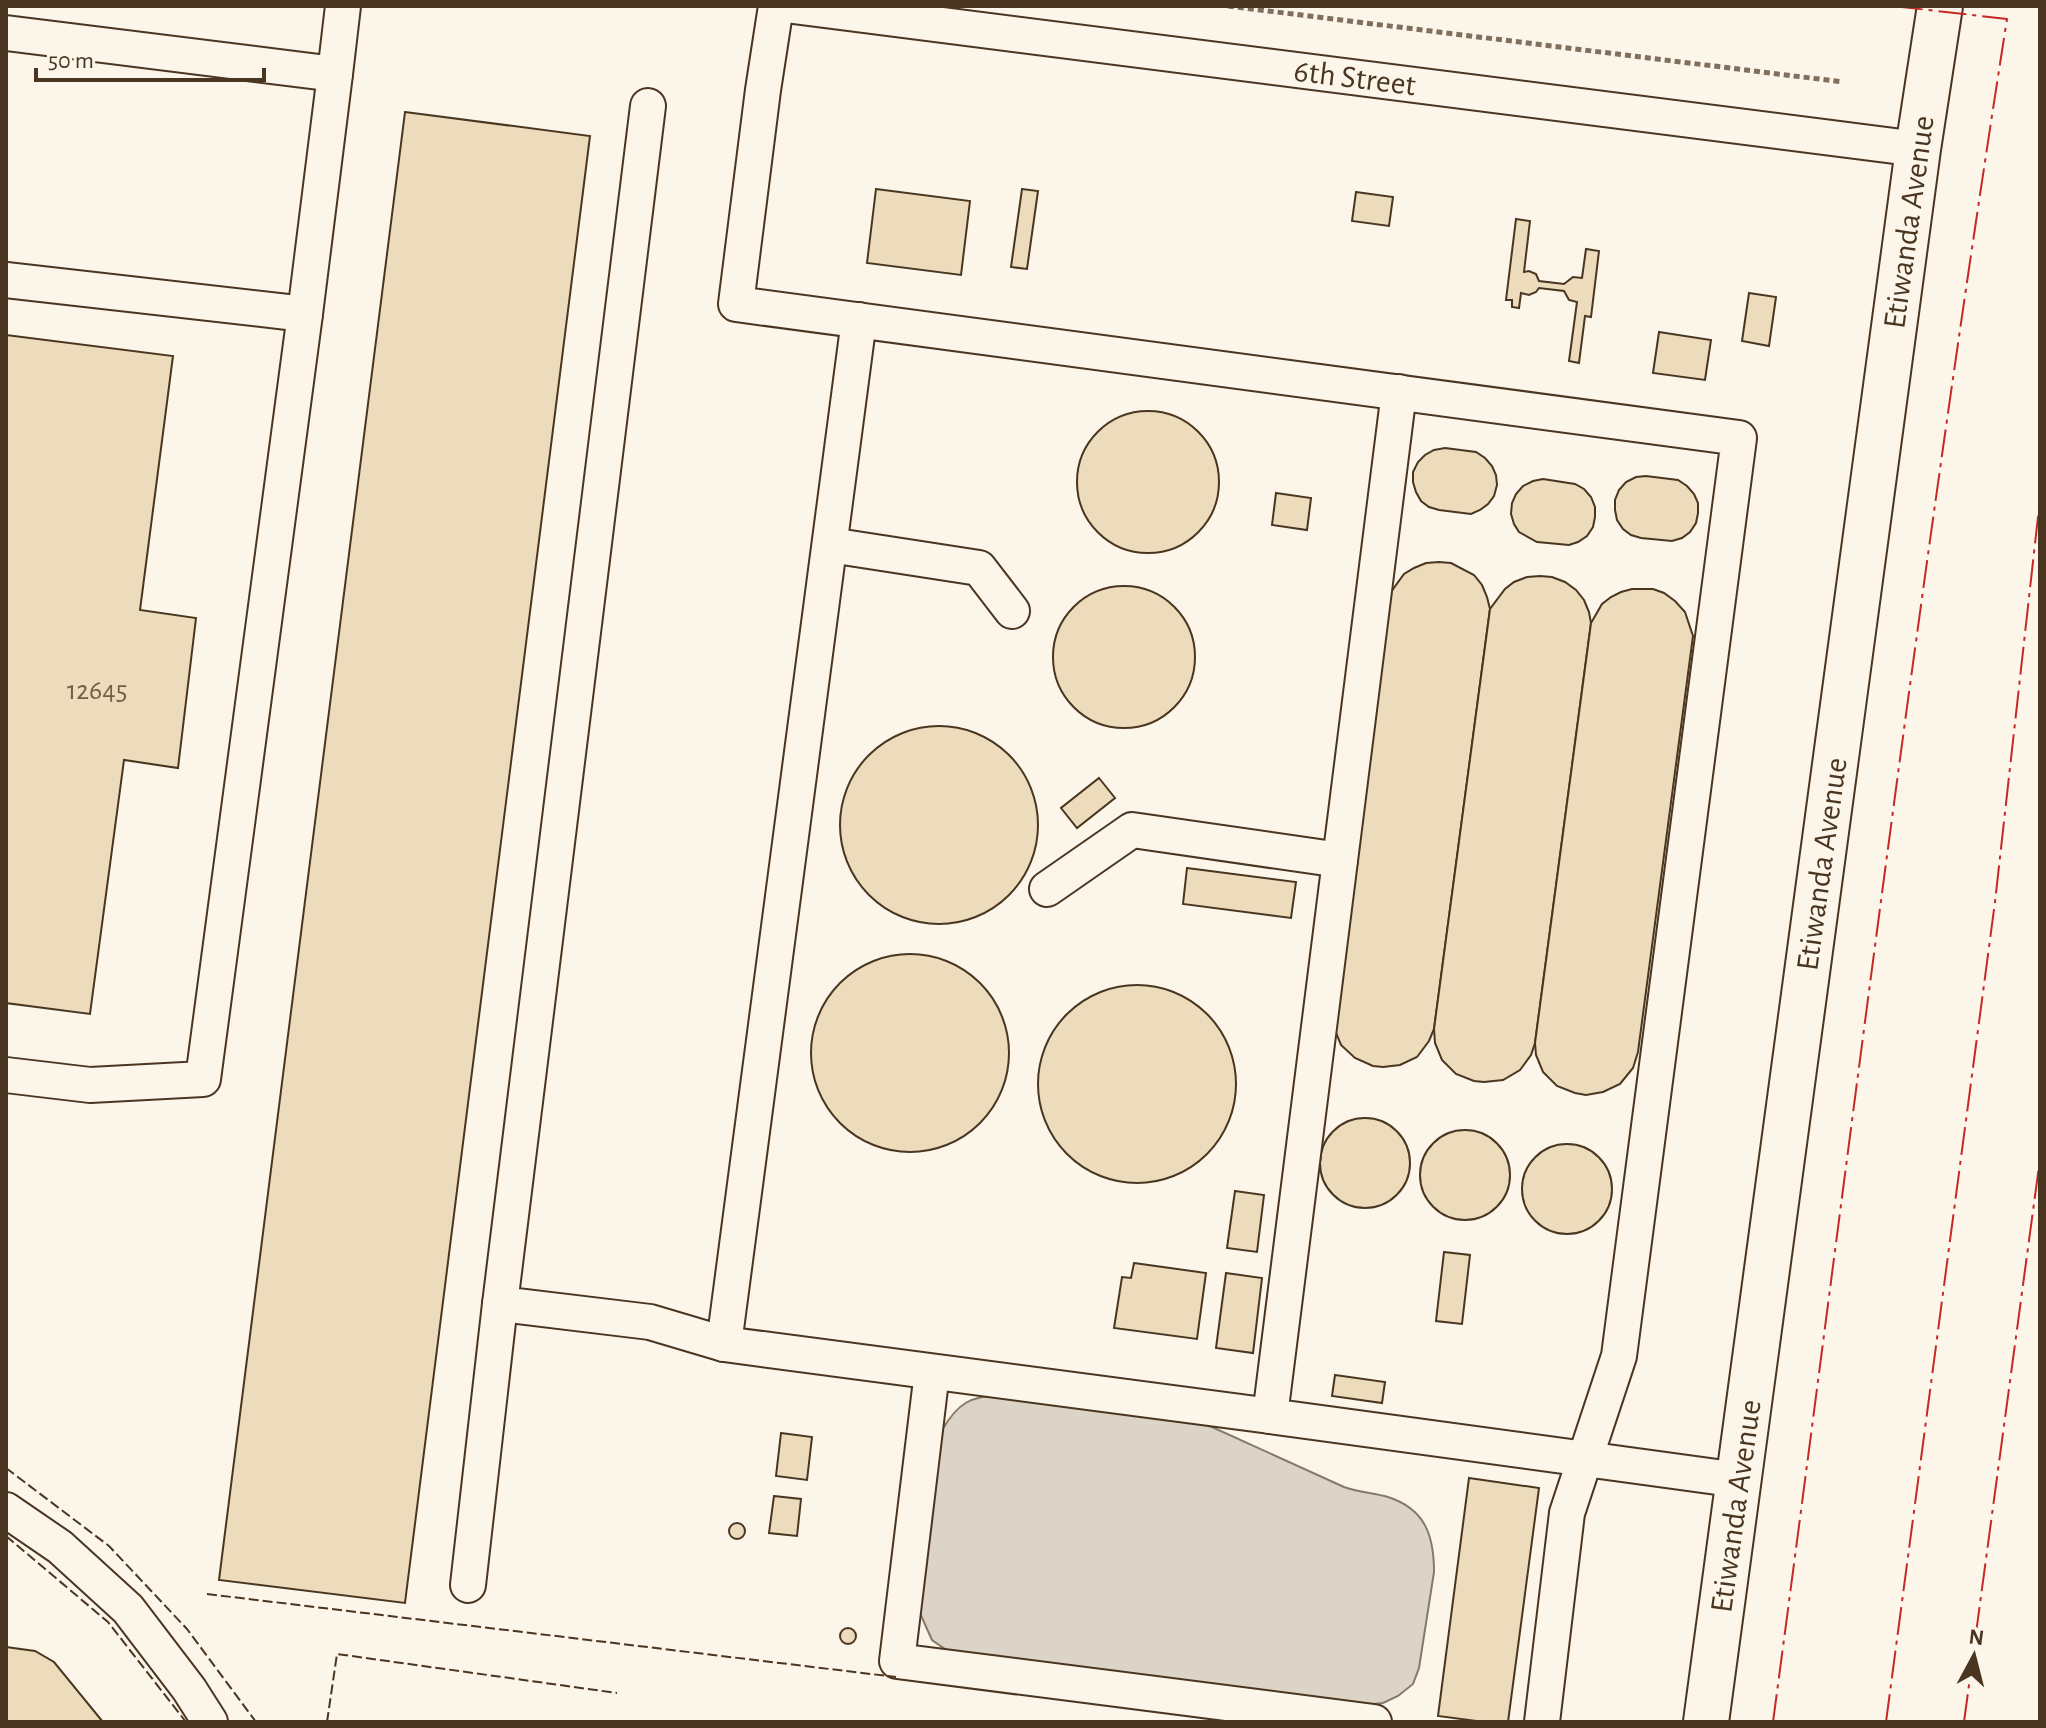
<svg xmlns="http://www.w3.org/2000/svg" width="2046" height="1728" font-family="'Alegreya Sans',sans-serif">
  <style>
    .water { fill: #dcd4c6; stroke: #887966; stroke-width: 2 }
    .building { fill: #ecdcbc; stroke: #4a3520; stroke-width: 2 }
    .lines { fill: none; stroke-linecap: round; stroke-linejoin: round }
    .minor-casing { stroke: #4a3520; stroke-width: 38 }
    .major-casing { stroke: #4a3520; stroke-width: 48 }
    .path { stroke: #7f6f5c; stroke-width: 5; stroke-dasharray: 6 4; stroke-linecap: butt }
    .minor { stroke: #fbf6e9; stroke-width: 34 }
    .major { stroke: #fbf6e9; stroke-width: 44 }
    .fence { stroke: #4a3520; stroke-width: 2; stroke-dasharray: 10 4; stroke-linecap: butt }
    .power { stroke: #c62828; stroke-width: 2; stroke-dasharray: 28 6 4 6; stroke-linecap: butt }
    .labels { text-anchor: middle; stroke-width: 6; stroke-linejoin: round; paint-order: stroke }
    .number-label { font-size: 28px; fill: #725f47 }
    .street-label { font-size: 32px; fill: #4a3520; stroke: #fbf6e9 }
  </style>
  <rect width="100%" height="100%" fill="#fbf6e9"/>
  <path class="water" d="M1002,1395L1194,1421L1212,1427L1344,1487C1358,1492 1373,1493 1388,1497C1425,1509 1434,1535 1434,1572L1419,1668L1413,1684L1398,1696L1383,1703L1365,1705L962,1656L945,1649L932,1640L919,1611L942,1430C958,1403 970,1396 1002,1395Z"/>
  <g class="building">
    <path d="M405,112L590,136L405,1603L219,1580Z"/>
    <path d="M876,189L970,201L961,275L867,263Z"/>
    <path d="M1022,189L1038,191L1027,269L1011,267Z"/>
    <path d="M1356,192L1393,197L1389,226L1352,221Z"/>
    <path d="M1516,219L1530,221L1524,272L1529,271L1536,274L1539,281L1564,284L1573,277L1582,278L1586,249L1599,251L1591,317L1585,316L1579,363L1569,361L1577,302L1569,300L1564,291L1539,288L1536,292L1529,295L1521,293L1519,308L1512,307V300H1506Z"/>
    <path d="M1749,293L1776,297L1769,346L1742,341Z"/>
    <path d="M1659,332L1711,340L1705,380L1653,373Z"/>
    <path d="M6,335L173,356L140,610L196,618L178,768L124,760L90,1014L6,1003Z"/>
    <circle cx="1148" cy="482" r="71"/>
    <path d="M1445,448L1476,452L1485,458L1492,466L1496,475L1497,485L1494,496L1488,504L1480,510L1471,514L1439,510L1429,507L1421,501L1416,492L1413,482V472L1418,462L1425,455L1434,450Z"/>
    <path d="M1646,476L1678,480L1687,486L1694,494L1698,503V513L1696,523L1690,532L1682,538L1672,541L1641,538L1631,535L1623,529L1617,520L1615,510V500L1619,490L1626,482L1636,477Z"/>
    <path d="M1543,479L1575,484L1584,489L1591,497L1595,507V517L1593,527L1587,536L1578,542L1569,545L1537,542L1519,532L1514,524L1511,514L1512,503L1516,494L1523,486L1533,481Z"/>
    <path d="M1276,493L1311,498L1307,530L1272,525Z"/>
    <path d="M1439,562L1451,563L1474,575L1482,585L1487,597L1490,609L1434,1029L1429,1041L1417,1057L1400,1065L1383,1067L1373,1066L1355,1058L1341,1045L1334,1028L1391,592L1404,574L1414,568L1426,563Z"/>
    <path d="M1540,576L1552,577L1565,582L1576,590L1584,600L1589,612L1591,623L1535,1043L1531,1055L1520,1070L1503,1080L1484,1082L1474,1081L1456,1074L1442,1060L1435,1043L1434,1029L1490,609L1505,589L1514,582L1527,577Z"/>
    <circle cx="1124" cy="657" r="71"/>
    <path d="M1632,589H1653L1664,593L1675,601L1685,612L1693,636L1638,1052L1633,1068L1620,1084L1603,1092L1586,1095L1575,1093L1557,1086L1543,1072L1536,1055L1535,1043L1591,623L1602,604L1611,597L1621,592Z"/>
    <circle cx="939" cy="825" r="99"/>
    <path d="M1099,778L1115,798L1077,828L1061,808Z"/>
    <path d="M1187,868L1296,882L1291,918L1183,904Z"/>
    <circle cx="910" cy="1053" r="99"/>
    <circle cx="1137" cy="1084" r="99"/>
    <circle cx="1365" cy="1163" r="45"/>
    <circle cx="1465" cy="1175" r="45"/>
    <circle cx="1567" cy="1189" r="45"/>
    <path d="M1235,1191L1264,1195L1257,1252L1227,1248Z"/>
    <path d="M1444,1252L1470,1255L1462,1324L1436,1321Z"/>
    <path d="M1134,1263L1206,1273L1197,1339L1114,1328L1122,1277L1131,1278Z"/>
    <path d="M1226,1273L1262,1278L1253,1353L1216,1348Z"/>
    <path d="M1335,1375L1385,1382L1382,1403L1332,1396Z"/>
    <path d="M781,1433L812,1437L807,1480L776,1476Z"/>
    <path d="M1469,1478L1539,1488L1508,1722H1484L1438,1716Z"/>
    <path d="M774,1496L801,1499L797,1536L769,1533Z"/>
    <circle cx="737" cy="1531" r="8"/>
    <circle cx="848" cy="1636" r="8"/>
    <path d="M6,1647L35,1651L54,1662L103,1722H6Z"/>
  </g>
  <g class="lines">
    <defs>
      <g id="minor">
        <path d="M776,6L763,90L736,304L1739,438L1619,1356L1567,1513L1542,1722"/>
        <path d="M793,6L1918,149"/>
        <path d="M6,33L335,74L343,6"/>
        <path d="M648,106L500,1304L650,1322L724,1344"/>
        <path d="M6,280L305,314L203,1079L90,1085L6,1075"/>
        <path d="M305,314L335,74"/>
        <path d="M859,320L724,1344L1270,1416"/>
        <path d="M1399,392L1270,1416L1739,1480"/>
        <path d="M830,545L979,568L1012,611"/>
        <path d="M1047,889L1132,830L1340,860"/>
        <path d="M932,1372L897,1661L1374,1722"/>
        <path d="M6,1510L60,1547L128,1609L189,1689L210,1722"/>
        <path d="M468,1585L500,1304"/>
      </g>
      <path id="major" d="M1706,1722L1918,149L1940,6"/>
    </defs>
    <use href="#minor" class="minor-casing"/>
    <use href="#major" class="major-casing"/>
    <path class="path" d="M1228,6L1843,82"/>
    <use href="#minor" class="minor"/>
    <use href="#major" class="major"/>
    <g class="fence">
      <path d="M6,1468L109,1546L187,1629L256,1722"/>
      <path d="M6,1536L108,1622L186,1722"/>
      <path d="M207,1594L896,1677"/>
      <path d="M327,1722L337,1654L617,1693"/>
    </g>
    <g class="power">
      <path d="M1773,1722C1849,1154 1918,585 2007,19L1893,6"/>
      <path d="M1886,1722L1995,902L2040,499"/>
      <path d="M1964,1722L2040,1159"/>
    </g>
  </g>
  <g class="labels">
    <g class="number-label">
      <text x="97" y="699">12645</text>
    </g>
    <g class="street-label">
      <text transform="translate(1355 77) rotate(7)" y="11">6th Street</text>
      <text transform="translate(1908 222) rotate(-82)" y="11">Etiwanda Avenue</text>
      <text transform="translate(1821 864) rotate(-82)" y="11">Etiwanda Avenue</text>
      <text transform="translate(1735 1506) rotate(-82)" y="11">Etiwanda Avenue</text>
    </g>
  </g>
  <rect width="2046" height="1728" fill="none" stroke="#4a3520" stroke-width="16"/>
  <g transform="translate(1974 1656) rotate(7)" stroke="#fbf6e9" stroke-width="6" paint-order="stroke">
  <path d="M0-6L14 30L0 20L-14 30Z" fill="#4a3520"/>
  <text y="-12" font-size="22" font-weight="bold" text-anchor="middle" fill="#4a3520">N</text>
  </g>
  <path d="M36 68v12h228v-12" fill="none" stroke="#4a3520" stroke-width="4"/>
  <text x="48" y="68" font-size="24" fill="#4a3520" stroke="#fbf6e9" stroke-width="6" paint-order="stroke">50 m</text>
</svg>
